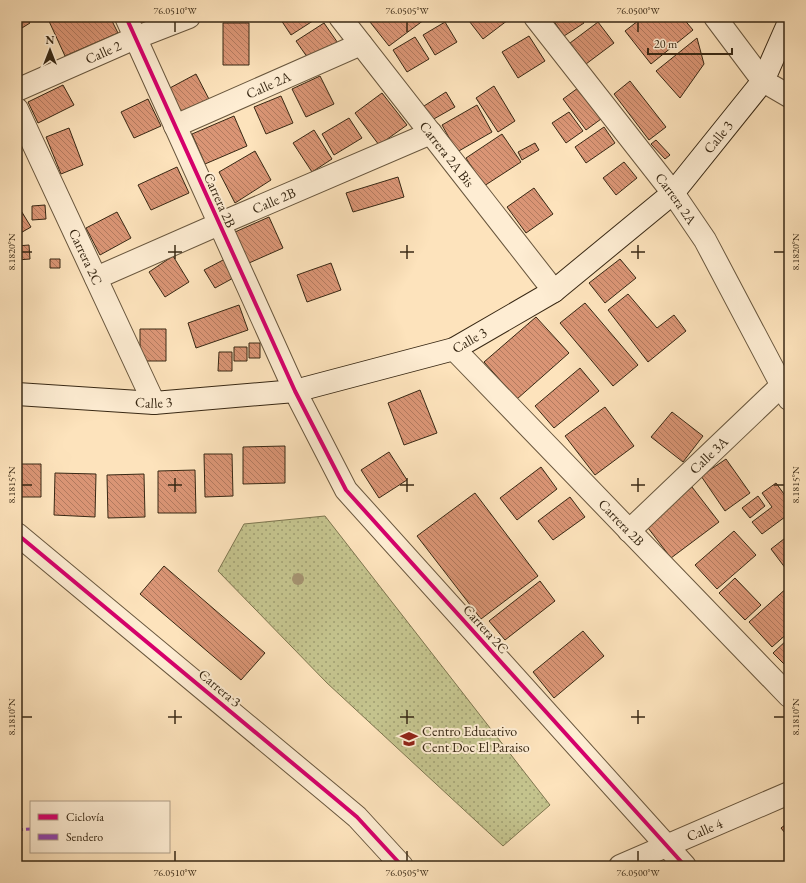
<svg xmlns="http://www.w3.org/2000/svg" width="806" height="883" font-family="'EB Garamond',serif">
<defs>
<pattern id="park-dots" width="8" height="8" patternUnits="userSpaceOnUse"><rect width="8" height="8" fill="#c4c38d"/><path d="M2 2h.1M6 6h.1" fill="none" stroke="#a09e72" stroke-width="1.8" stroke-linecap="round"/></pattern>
<pattern id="building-back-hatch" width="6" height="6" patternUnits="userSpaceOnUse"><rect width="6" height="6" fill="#da9575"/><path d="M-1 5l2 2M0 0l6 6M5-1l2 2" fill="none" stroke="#b27a5f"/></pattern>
</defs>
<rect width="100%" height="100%" fill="#fde3bc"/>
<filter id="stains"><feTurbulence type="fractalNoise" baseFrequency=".005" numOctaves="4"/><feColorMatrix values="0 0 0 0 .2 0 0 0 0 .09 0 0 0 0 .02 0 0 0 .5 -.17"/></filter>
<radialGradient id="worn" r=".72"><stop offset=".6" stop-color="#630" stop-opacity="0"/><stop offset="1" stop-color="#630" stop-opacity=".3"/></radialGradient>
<path fill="url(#park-dots)" stroke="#7e7650" d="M325 516 550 805 503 846 327 683 218 571 244 524Z"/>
<path fill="url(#building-back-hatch)" stroke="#382814" d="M17 17H26L30 23 17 31Z
M53 17H110L118 33 65 56 48 19Z
M279 17H319L291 35Z
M377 17H428L389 46 370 22Z
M466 17H512L483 39Z
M551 17H580L584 23 564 36Z
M643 17H682L693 30 651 64 625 31Z
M445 22 457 42 435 55 423 35Z
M598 22 614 43 586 64 570 43Z
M223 23H249V65H223Z
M324 23 340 46 312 64 296 41Z
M529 36 545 61 518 78 502 52Z
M415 37 429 59 407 72 393 50Z
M697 38 704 64 680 98 656 71Z
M196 74 212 105 183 120 168 89Z
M320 76 334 104 306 117 292 89Z
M630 81 666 127 649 140 614 94Z
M63 85 74 105 38 123 28 102Z
M494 86 515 121 498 132 476 98Z
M578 88 601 119 586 130 563 99Z
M446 92 455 107 432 120 424 106Z
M382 93 407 125 379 145 355 113Z
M281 96 293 123 266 134 254 107Z
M148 99 161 126 134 138 121 112Z
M477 105 492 132 457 152 442 125Z
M569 112 583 131 566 143 552 123Z
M234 116 247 146 205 164 192 134Z
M349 118 362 138 334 155 322 134Z
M604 127 615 143 586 163 575 147Z
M69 128 83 165 61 174 46 137Z
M314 130 332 159 312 172 293 143Z
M502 134 521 162 484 186 466 158Z
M656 140 670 155 665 159 651 144Z
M535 143 539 150 522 160 518 152Z
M255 151 271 180 235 203 219 172Z
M624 162 637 178 616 195 603 178Z
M177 167 189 193 151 210 138 185Z
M398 177 404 197 353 212 346 193Z
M534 188 553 214 526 233 507 207Z
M17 204 31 227 17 235Z
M45 205 46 219 32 220V206Z
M117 212 131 238 100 255 86 228Z
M269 217 283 248 249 263 235 232Z
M29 245 30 259 17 260V246Z
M173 256 189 282 165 297 149 272Z
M50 259H60V268H50Z
M225 259 237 276 215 288 204 270Z
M620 259 636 278 605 303 589 283Z
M331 263 341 290 307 302 297 275Z
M628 294 657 328 674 315 686 331 648 362 608 310Z
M585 303 638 365 613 386 560 323Z
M239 305 248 330 196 348 188 323Z
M536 317 569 353 517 399 484 362Z
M140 329H166V361H140Z
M249 343H260V358H249Z
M234 347H247V361H234Z
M219 352H232V371H218Z
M580 368 599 391 554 428 535 406Z
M420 390 437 433 404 445 388 403Z
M605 407 634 446 595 475 565 436Z
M672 412 703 436 683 462 651 437Z
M285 446V483L243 484V447Z
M389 452 407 480 379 498 361 470Z
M204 454H232L233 496 205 497Z
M726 459 750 493 725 511 701 476Z
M17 464H41V497H17Z
M541 467 557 489 517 520 500 498Z
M195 470 196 513H158V471Z
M55 473 96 474 95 517 54 515Z
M144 474 145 517 108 518 107 475Z
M776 483 789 501V514L762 534 752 522 772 507 762 493Z
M692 487 719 522 671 558 645 524Z
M475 493 538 576 481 619 417 536Z
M758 496 765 506 750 518 742 508Z
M570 497 585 517 553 540 538 521Z
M734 531 756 555 717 589 695 565Z
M789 535V573L771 549Z
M164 566 265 653 241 680 140 594Z
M735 578 761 605 745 620 719 593Z
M540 581 555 601 505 640 489 621Z
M789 586V632L772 647 749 622Z
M583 631 604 656 554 698 533 672Z
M789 638V669L773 653Z
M789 822V838L781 828Z"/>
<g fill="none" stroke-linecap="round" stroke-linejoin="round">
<g stroke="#69573e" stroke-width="24">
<g id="street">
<path d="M126 17 295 391 346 490 685 866"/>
<path id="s1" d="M340 17 554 291"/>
<path id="s2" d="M535 17 673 193 705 240 789 399"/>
<path d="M715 17 763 81 789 96"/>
<path id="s3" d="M17 90 135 38 189 17"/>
<path id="s4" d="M17 109 154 403"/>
<path id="s5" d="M175 126 361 44"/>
<path id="s6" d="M96 278 219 224 431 133"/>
<path id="s7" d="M454 349 789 696"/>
<path id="s8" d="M629 531 782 385 789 381"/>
<path d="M17 534 332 796 357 817 402 866"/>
<path id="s9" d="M620 866 789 793"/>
</g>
</g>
<g stroke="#382814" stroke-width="24">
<g id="secondary">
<path id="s10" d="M17 394 154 403 295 391 454 349 554 291 673 193 763 81 789 22"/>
</g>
</g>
<use href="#street" stroke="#feedd3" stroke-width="22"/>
<use href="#secondary" stroke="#feedd3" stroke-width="22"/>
<path stroke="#8e44ad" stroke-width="3" stroke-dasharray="6 3" stroke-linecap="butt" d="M17 830 31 829"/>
<g stroke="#feedd3" stroke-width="6">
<path id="cycleway" d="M126 17 295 391 346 490 685 866
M17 534 332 796 357 817 402 866"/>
</g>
<use href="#cycleway" stroke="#d6006c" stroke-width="4"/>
</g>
<circle fill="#a49270" cx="298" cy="579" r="6"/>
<path fill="none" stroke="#382814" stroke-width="1.5" d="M175 22V32M407 22V32M638 22V32M175 245V259M407 245V259M638 245V259M22 252H32M168 252H182M400 252H414M631 252H645M774 252H784M175 478V492M407 478V492M638 478V492M22 485H32M168 485H182M400 485H414M631 485H645M774 485H784M175 710V724M407 710V724M638 710V724M22 717H32M168 717H182M400 717H414M631 717H645M774 717H784M175 851V861M407 851V861M638 851V861"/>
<defs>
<g id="school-bare" transform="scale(1.38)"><path d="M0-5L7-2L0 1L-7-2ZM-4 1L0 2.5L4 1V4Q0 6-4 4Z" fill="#8f2418" stroke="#feedd3" stroke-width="2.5" paint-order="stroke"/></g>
</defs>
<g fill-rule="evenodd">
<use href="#school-bare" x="409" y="739"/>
</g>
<g text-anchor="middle" stroke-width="4" stroke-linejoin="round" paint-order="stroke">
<g font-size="14" fill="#382814" stroke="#feedd3">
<text dy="5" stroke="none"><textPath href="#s3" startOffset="94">Calle 2</textPath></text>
<text dy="5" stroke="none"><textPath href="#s5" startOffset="102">Calle 2A</textPath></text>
<text dy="5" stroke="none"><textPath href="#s10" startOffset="785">Calle 3</textPath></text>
<text dy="5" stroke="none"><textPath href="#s1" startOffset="174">Carrera 2A Bis</textPath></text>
<text dy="5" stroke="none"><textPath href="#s2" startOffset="230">Carrera 2A</textPath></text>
<text transform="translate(220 200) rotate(66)" y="5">Carrera 2B</text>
<text dy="5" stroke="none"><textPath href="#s6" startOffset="194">Calle 2B</textPath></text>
<text dy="5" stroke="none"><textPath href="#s4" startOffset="163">Carrera 2C</textPath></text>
<text dy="5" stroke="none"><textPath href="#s10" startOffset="461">Calle 3</textPath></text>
<text dy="5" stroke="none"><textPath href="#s10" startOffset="137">Calle 3</textPath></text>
<text dy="5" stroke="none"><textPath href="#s8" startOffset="110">Calle 3A</textPath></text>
<text dy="5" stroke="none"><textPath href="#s7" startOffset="241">Carrera 2B</textPath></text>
<text transform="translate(486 629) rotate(48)" y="5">Carrera 2C</text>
<text transform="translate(220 688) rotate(40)" y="5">Carrera 3</text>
<text dy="5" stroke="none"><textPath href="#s9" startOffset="92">Calle 4</textPath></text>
</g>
<g font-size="14" fill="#382814" stroke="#feedd3" text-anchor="start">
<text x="422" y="736">Centro Educativo<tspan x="422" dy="16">Cent Doc El Paraiso</tspan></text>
</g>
</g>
<rect width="806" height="883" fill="none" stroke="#fde3bc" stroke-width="44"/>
<rect x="30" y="801" width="140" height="52" fill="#feedd3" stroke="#af9e87"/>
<rect x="38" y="814" width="20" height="6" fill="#d6006c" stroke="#af9e87"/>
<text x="66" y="821" font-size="12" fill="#382814">Ciclovía</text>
<rect x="38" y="834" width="20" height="6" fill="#8e44ad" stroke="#af9e87"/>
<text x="66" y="841" font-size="12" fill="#382814">Sendero</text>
<g transform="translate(50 50)" stroke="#feedd3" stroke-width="3" paint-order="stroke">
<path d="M0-3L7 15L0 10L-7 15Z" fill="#382814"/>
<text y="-6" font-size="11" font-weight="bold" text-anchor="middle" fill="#382814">N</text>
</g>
<path d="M648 48v6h84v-6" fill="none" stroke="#382814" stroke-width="2"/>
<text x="654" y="48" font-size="12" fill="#382814" stroke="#feedd3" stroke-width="3" paint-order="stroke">20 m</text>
<rect x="22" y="22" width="762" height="839" fill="none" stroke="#382814" stroke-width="1.5"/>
<g font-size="10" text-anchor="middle" fill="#382814">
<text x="175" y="14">76.0510°W</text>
<text x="407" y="14">76.0505°W</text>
<text x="638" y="14">76.0500°W</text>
<text transform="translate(11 252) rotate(-90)" y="4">8.1820°N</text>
<text transform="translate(795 252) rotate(-90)" y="4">8.1820°N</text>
<text transform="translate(11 485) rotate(-90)" y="4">8.1815°N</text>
<text transform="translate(795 485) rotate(-90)" y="4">8.1815°N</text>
<text transform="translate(11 717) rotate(-90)" y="4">8.1810°N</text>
<text transform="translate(795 717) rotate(-90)" y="4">8.1810°N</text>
<text x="175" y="876">76.0510°W</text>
<text x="407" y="876">76.0505°W</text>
<text x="638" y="876">76.0500°W</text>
</g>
<rect width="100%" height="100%" filter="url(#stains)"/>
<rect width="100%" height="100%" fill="url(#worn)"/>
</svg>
